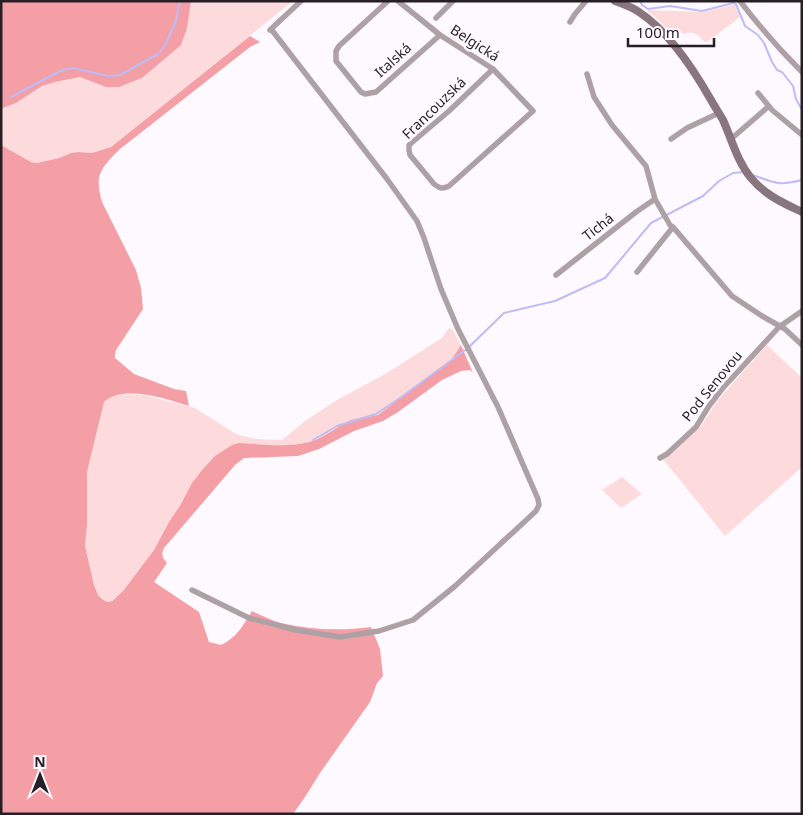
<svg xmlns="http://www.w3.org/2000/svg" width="803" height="815" font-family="'Noto Sans',sans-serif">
<rect width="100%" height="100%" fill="#fef9fe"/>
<path fill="#fddadc" d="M191 1H293L111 147 92 153 79 152 71 153 59 158 37 163 31 162 1 145V112L3 108 16 103 42 86 55 82 80 77 106 87H119L142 78 189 11Z
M732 5H735L740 17 707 42H704C699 34 693 31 683 34L680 31 677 32V34L673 35 654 16 648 12V10L703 12Z
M449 328 453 330 461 345 452 359 378 415C369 417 360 417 351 420 337 426 325 438 309 442 287 448 261 444 239 443L181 504 169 522 154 550 123 591 111 601 107 602 102 599 98 595 94 585 85 546 87 525V472L104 402 108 398 114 396 126 394 144 395 195 408 236 434 255 439 282 440 305 421 337 400 385 374 442 338Z
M767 345 802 378V467L725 536 663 459 701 426 718 400Z
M622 477 642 494 621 508 602 490Z"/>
<path fill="#f49ea5" d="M1 1H191L187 28 181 45 142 78 119 87H106L80 77 55 82 42 86 16 103 3 108 1 111Z
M250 36 260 42 250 47 120 149C112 157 101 167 99 178 98 186 100 195 102 202L136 270 141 288 143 309 116 350 115 355V358L134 374 174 389 186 391 189 406C167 399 123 384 104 402L87 472V525L85 546 94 585 98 595 102 599 107 602 112 601 123 591 154 550 169 522 181 504 192 483 203 469 215 456 232 445 239 443C261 444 287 448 309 442 325 438 337 426 351 420 360 417 369 417 378 415L452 359 461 345 473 373 470 370 461 371 442 380 398 412 383 421 354 431 319 449 298 456 244 458 235 465 164 548C161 554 162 558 167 563L154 582 199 612 209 642 221 645C237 637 242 627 252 611 261 615 271 620 281 623 311 630 341 631 371 627L380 649 383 676 377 683 370 702 320 773 305 797 293 814H1V145L31 162 37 163 59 158 71 153 79 152 92 153 111 147Z"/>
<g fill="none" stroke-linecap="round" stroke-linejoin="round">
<path stroke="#bdbcf7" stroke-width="2" d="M640 1 642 5 648 9 670 6 702 11 733 3 736 4 745 26 758 35 764 43 772 62 777 70 782 72 793 86 796 99 802 110
M11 97 60 71 73 68 108 76 120 75 158 54 166 44 176 20 180 1
M753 175C774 183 779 186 802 180
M313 440 337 426 376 414 400 398 468 348 504 313 555 301 605 278 651 223 703 196 719 181 733 173 744 172"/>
<path stroke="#aea1a6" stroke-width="5.5" d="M388 1 339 46 336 51V61L361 92 365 94 376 92 440 35
M398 1 440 35 493 69 533 111 449 186C443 189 440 189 434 184L410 155 409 150V145L449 111 493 69
M740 1C759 26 780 50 802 72
M436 18 453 1
M570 22 575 14 586 1
M270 30 301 1
M587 74 594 97 612 125 646 166 655 199 670 225 673 227 732 296 762 316 785 329 802 345
M758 93 772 110 802 135
M671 139 687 128 719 113
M731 139 769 106
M637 272 673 227
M556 275 636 212 655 199
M660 458 667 454 696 427 709 406 722 389 779 327 802 311
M192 590 249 618 296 630 340 637 379 631 413 620 454 587 536 511 539 505 538 499 498 407 458 329 441 289 424 238 417 221 387 179 271 29"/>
<path stroke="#89757d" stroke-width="8" d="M615 1C623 4 632 7 639 12 668 31 694 70 711 100 715 107 719 113 723 120 732 140 737 161 751 178 765 195 783 203 802 212"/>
</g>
<g text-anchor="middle" stroke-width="5" stroke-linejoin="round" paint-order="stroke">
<g font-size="14" fill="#271e26" stroke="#fef9fe">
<text transform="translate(475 43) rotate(33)" y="5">Belgická</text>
<text transform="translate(393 60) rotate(-42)" y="5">Italská</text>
<text transform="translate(434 108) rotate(-44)" y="5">Francouzská</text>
<text transform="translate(598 227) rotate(-38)" y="5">Tichá</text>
<text transform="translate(712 386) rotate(-51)" y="5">Pod Senovou</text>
</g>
</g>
<rect width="803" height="815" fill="none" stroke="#271e26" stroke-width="5"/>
<g transform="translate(40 775)" stroke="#fef9fe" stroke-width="4" paint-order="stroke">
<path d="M0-4L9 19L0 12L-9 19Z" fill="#271e26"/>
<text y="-8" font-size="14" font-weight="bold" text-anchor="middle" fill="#271e26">N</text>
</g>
<path d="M628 38v8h86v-8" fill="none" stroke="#271e26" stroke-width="2.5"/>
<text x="636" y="38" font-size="15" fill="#271e26" stroke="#fef9fe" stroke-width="4" paint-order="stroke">100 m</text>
</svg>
